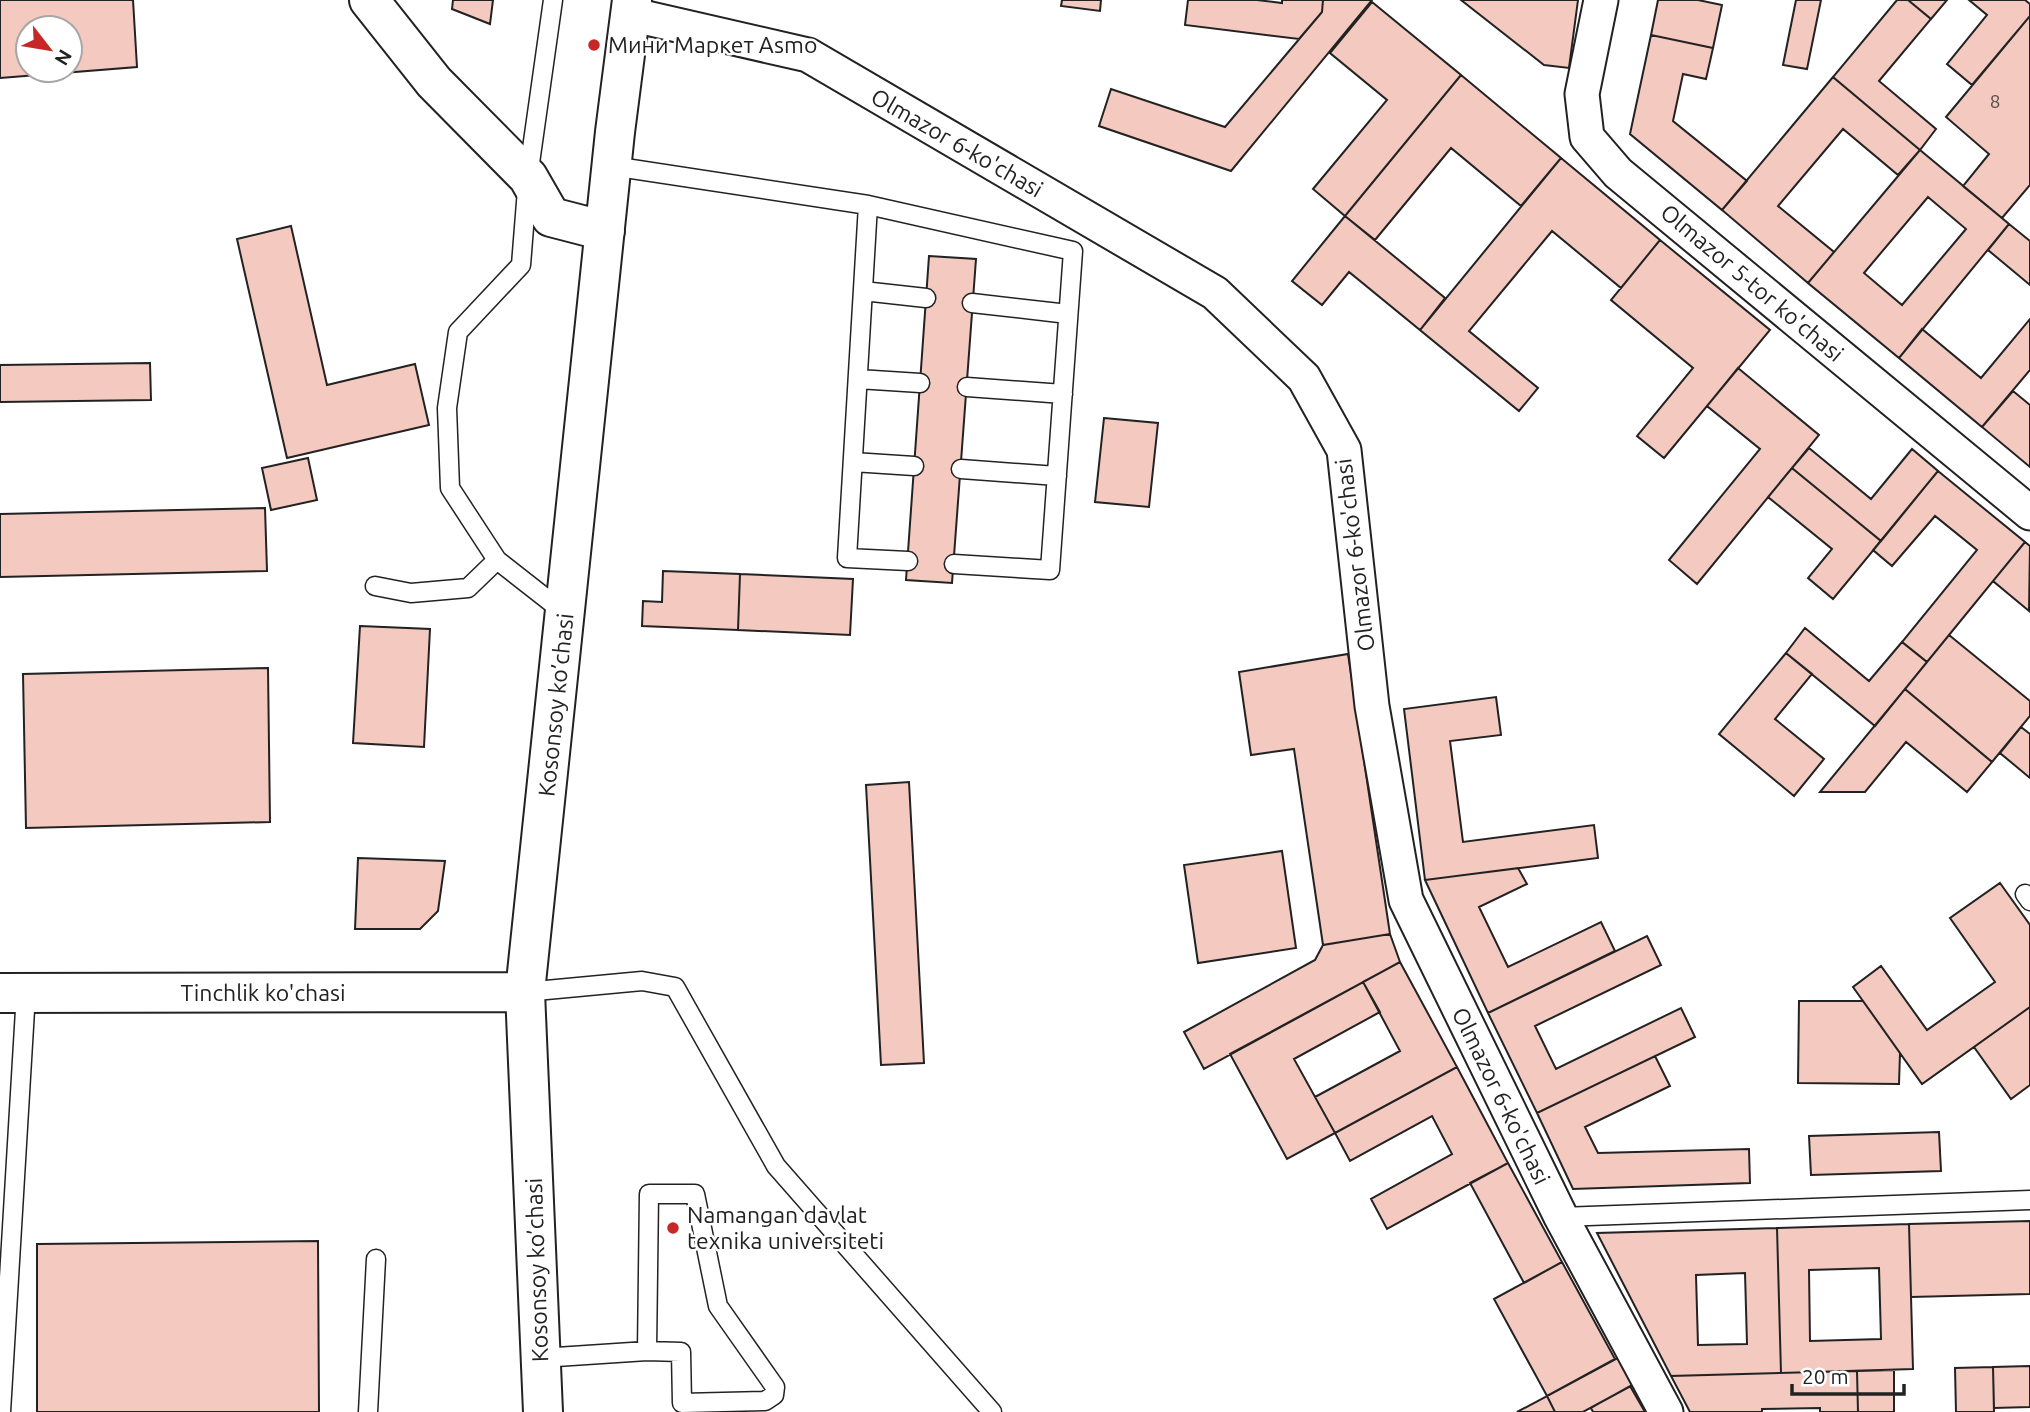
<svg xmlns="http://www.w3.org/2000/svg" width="2030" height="1412" font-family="Ubuntu,sans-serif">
<rect width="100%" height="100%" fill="#fff"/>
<path fill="#f3c9c0" stroke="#222" stroke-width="2" fill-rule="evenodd" d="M0 0H133L137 67 0 78ZM28 28H70V70H28Z
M453 0H493L490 24 452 9Z
M1062 0H1101L1100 11 1061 6Z
M1188 0H1257L1282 3V0H1323L1322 12 1299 39 1185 25Z
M1323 0H1372L1231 171 1099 126 1111 89 1225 127 1322 12Z
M1461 0H1578L1569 68 1544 65Z
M1658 0H1698L1722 5 1713 48 1651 35Z
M1796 0H1821L1807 69 1783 65Z
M1897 0H1908L1931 19 1879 81 1936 129 1920 150 1833 77Z
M1908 0H1947L1931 19Z
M1969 0H2025L2030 4V16L1972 85 1947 64 1987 15Z
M1372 2 1461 75 1345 216 1313 189 1387 100 1330 53Z
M2030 16V185L2002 218 1963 186 1989 154 1946 117Z
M1651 35 1713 48 1706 79 1683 74 1673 121 1747 181 1722 210 1630 134Z
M1461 75 1561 158 1521 206 1451 148 1375 240 1345 216Z
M1833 77 1920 150 1898 175 1843 129 1778 206 1834 252 1808 283 1722 210Z
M1920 150 2009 224 1899 358 1808 283ZM1928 197 1966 229 1902 305 1864 273Z
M1561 158 1660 240 1621 288 1552 231 1469 331 1538 388 1519 411 1420 330Z
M1345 216 1445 298 1420 330 1349 272 1322 305 1292 281Z
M2009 224 2030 241V285L1988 250Z
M291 226 327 385 415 364 429 425 287 458 237 239Z
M1660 240 1770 330 1664 458 1637 436 1693 368 1611 300Z
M929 256 976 259 952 583 906 580Z
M2030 319V370L1982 427 1899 358 1922 329 1981 378Z
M150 363 151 400 0 402V365Z
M1738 368 1819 435 1697 584 1669 560 1760 449 1707 406Z
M2013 391 2030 405V467L1982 427Z
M1104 418 1158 423 1149 507 1095 502Z
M1809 448 1871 499 1912 449 1938 471 1881 541 1792 468Z
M308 458 317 500 271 510 262 468Z
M1792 468 1881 541 1833 599 1808 578 1832 549 1768 497Z
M1938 471 2025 542 1927 662 1902 642 1977 550 1935 516 1892 566 1873 550Z
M265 508 267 571 0 577V514Z
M2025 542 2030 546 2029 611 1993 581Z
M663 571 740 574 738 630 642 626 643 601 662 602Z
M740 574 853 579 850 635 738 630Z
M360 626 430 629 424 747 353 743Z
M1805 628 1869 681 1902 642 1927 662 1875 726 1786 653Z
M1949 635 2030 701V716L1992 762 1905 689Z
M1786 653 1812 674 1775 719 1824 759 1794 796 1719 734Z
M1348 654 1390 934 1323 945 1294 749 1251 755 1239 672Z
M268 668 270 822 26 828 23 674Z
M1905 689 1992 762 1967 792 1906 742 1865 792H1820Z
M1496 697 1501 735 1450 741 1463 842 1594 825 1598 858 1425 880 1404 709Z
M2021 727 2030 734V778L2000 753Z
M909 782 924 1063 881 1065 866 785Z
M1282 851 1296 948 1198 963 1184 865Z
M358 858 445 861 438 911 420 929H355Z
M1518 868 1527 884 1479 907 1508 967 1601 922 1615 951 1488 1013 1425 880Z
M2000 883 2030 925V1007L1922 1084 1853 987 1881 966 1927 1030 1995 982 1950 918Z
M1390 934 1400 962 1204 1069 1184 1032 1315 960 1323 945Z
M1647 936 1661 965 1535 1026 1556 1069 1681 1008 1695 1037 1537 1113 1488 1013Z
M1400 962 1457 1067 1335 1133 1315 1097 1400 1051 1363 982Z
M1363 982 1380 1012 1294 1059 1335 1133 1287 1159 1230 1054Z
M1799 1001H1863L1900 1053 1899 1084 1798 1083Z
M2030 1007V1085L2011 1099 1974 1047Z
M1655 1056 1670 1086 1585 1127 1598 1153 1749 1149 1750 1183 1573 1189 1537 1113Z
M1457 1067 1508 1163 1387 1229 1371 1199 1452 1154 1432 1116 1350 1161 1335 1133Z
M1939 1132 1941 1171 1811 1175 1809 1136Z
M1508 1163 1562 1262 1524 1283 1470 1183Z
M2030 1221V1294L1911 1297 1909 1224Z
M1909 1224 1913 1369 1781 1373 1777 1228ZM1879 1268 1881 1339 1810 1341 1809 1270Z
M1777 1228 1781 1373 1671 1376 1597 1233ZM1745 1273 1747 1344 1698 1345 1696 1275Z
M318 1241 319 1412H37V1244Z
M1562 1262 1615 1359 1547 1396 1494 1299Z
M1625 1354 1640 1381 1583 1412H1555L1547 1396Z
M2030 1366V1407L1994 1408 1993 1367Z
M1993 1367 1994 1412H1956L1955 1368Z
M1894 1370V1412H1858L1857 1371Z
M1857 1371 1858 1412H1820V1408L1762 1409V1412H1690L1671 1376Z
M1630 1386 1645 1412H1593L1591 1408Z
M1547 1396 1555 1412H1517Z"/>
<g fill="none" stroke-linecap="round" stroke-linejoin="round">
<g stroke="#222" stroke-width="21">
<path id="lane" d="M553 0 528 177 521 265 458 332 447 408 450 488 497 560 566 614
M612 166 868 205 847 558 908 561
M868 205 1073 251 1050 570 954 564
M863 291 926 298
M972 303 1068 314
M858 379 920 383
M967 387 1063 394
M853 462 914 466
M961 469 1057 476
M375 586 411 593 468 588 497 560
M2025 894 2030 901
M525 992 642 981 675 987 776 1166 992 1412
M1561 1217 2030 1200
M541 1358 647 1351 649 1194H695L718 1306 775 1387 774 1395 765 1401 682 1403 681 1352 647 1351
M1 1412 26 993
M368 1412 376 1259"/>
</g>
<g stroke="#222" stroke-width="37">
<path id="street" d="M1601 0 1582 94 1587 137 1618 173 2030 513
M629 14 808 55 1215 293 1304 378 1344 450 1372 706 1406 900 1561 1217 1666 1412"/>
</g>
<g stroke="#222" stroke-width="42">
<path id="secondary" d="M369 0 434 82 528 177 551 217 605 231
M0 993 525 992
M543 1412 525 992 615 132 632 0"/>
</g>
<use href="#lane" stroke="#fff" stroke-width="18"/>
<use href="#street" stroke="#fff" stroke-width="33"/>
<use href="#secondary" stroke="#fff" stroke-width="38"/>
</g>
<g fill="#c62828" stroke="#fff" stroke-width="2.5">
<circle cx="594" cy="45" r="7"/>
<circle cx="673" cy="1228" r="7"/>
</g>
<g text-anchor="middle" stroke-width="5" stroke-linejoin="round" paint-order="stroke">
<g font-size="19" fill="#564c4a">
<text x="1995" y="108">8</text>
</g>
<g font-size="23" fill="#222" stroke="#fff" text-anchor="start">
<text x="608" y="53">Мини Маркет Asmo</text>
<text x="687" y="1223">Namangan davlat<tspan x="687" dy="26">texnika universiteti</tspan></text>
</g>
<g font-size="23" fill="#222" stroke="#fff">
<text transform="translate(957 143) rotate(30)" y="8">Olmazor 6-ko'chasi</text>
<text transform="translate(1752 283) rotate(40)" y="8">Olmazor 5-tor ko'chasi</text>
<text transform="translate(1355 555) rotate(-97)" y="8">Olmazor 6-ko'chasi</text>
<text transform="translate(556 705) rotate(-84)" y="8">Kosonsoy ko’chasi</text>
<text x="263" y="1001">Tinchlik ko'chasi</text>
<text transform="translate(1501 1096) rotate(64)" y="8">Olmazor 6-ko'chasi</text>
<text transform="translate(537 1270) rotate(-92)" y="8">Kosonsoy ko’chasi</text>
</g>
</g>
<g transform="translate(49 49) rotate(121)"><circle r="33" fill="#ffffff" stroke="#a7a7a7" stroke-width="2"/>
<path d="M0-5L12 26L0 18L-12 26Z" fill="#c62828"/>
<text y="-10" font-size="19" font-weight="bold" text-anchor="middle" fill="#222222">N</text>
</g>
<path d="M1792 1384v10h112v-10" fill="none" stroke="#222222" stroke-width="3.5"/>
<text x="1802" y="1384" font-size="21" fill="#222222" stroke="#ffffff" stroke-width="5" paint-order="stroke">20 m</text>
</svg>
